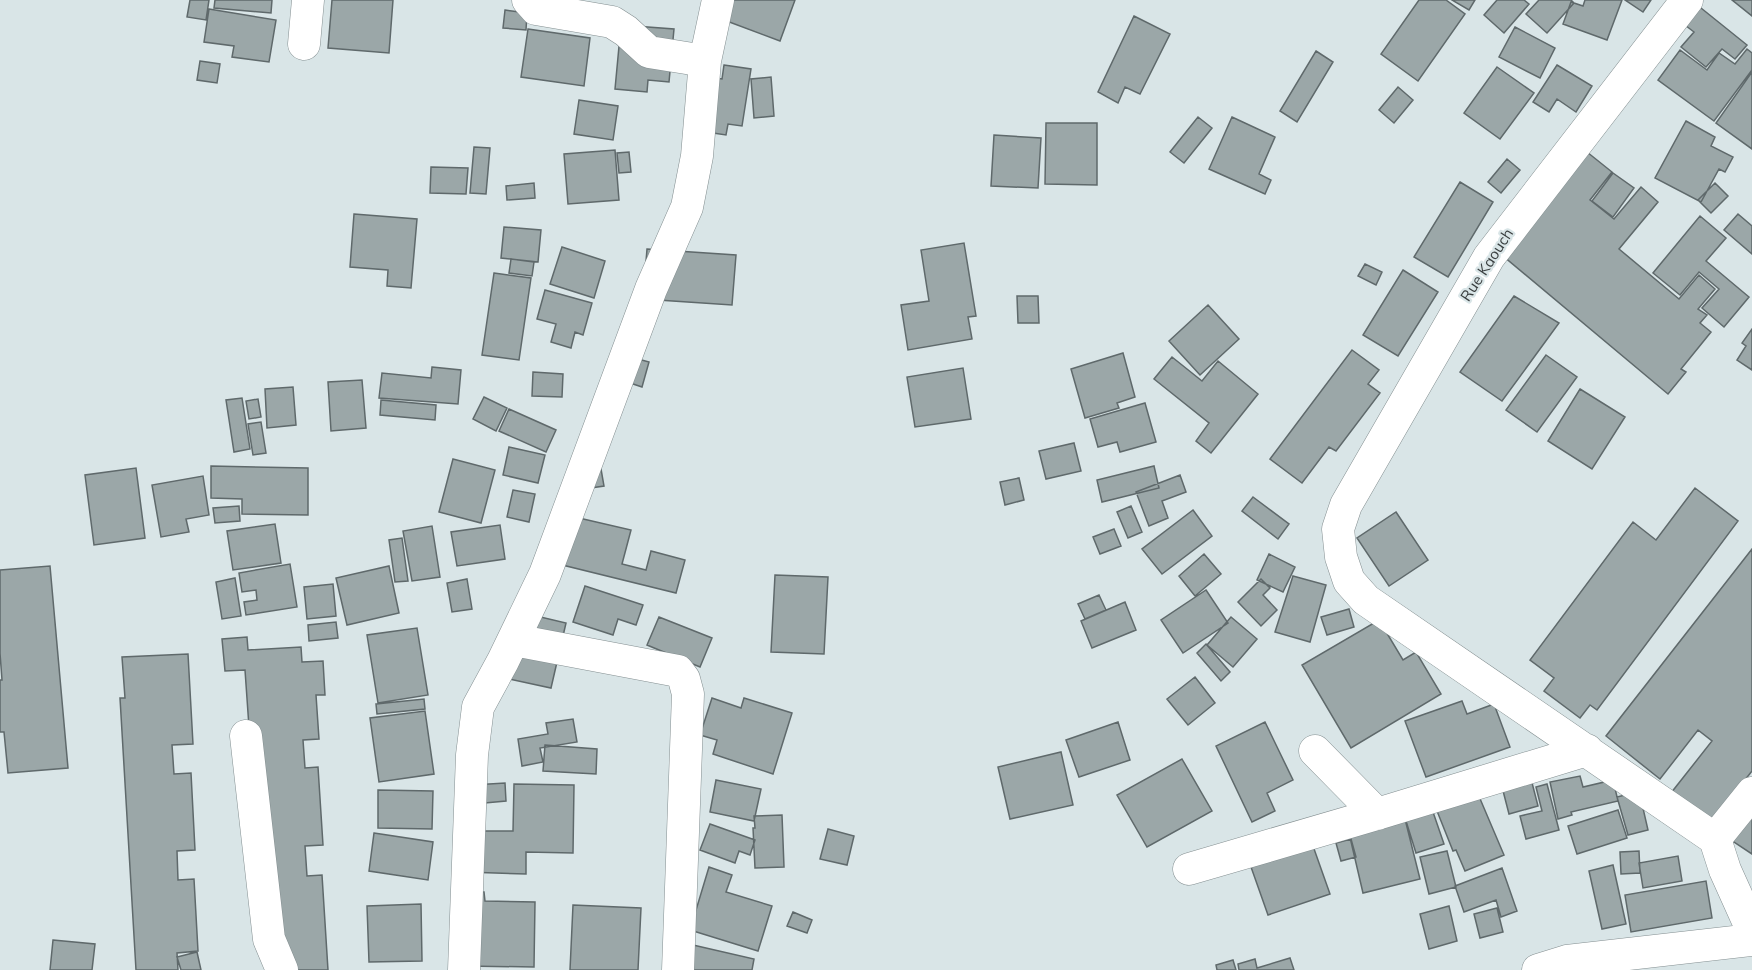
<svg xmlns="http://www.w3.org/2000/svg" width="1752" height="970" font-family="Mulish,sans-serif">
<rect width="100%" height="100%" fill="#d9e5e7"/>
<path fill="#9ba7a8" stroke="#5f696b" stroke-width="1.5" d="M190 0H209L206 20 187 17Z
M215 0H272L271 13 214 8Z
M332 0H393L389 53 328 48Z
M731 0H795L780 41 724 20Z
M1419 0H1446L1465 14 1418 81 1381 54Z
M1452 0H1475L1469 10Z
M1497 0H1524L1529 4 1504 33 1484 15Z
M1539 0H1571L1574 3 1547 33 1526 14Z
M1585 0H1622L1607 40 1563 24 1571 2 1583 6Z
M1625 0H1651L1643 12Z
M1732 0H1752V16Z
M1696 4 1747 45 1735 59 1722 49 1706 67 1681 47 1694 32 1681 22Z
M209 9 276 20 269 62 232 57 234 46 204 42Z
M505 10 527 13 526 30 503 28Z
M1134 16 1170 34 1140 94 1125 87 1118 103 1098 92Z
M621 25 674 29 669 82 648 80 647 92 615 89Z
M1515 27 1555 48 1540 78 1499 57Z
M528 29 590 38 584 86 521 77Z
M1747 49 1752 53V70L1714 121 1658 80 1680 50 1707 70 1719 53 1735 64Z
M1316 51 1333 62 1297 122 1280 111Z
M200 61 220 64 217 83 197 80Z
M724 65 751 69 742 126 728 124 726 135 700 131 708 77 722 79Z
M1557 65 1592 86 1576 112 1557 99 1549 112 1533 102Z
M1497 67 1534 93 1500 139 1464 113Z
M1752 72V149L1716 123Z
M771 77 774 116 754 118 751 79Z
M1398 87 1413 100 1394 123 1379 110Z
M579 100 618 106 613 140 574 134Z
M1198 117 1212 128 1184 163 1170 152Z
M1232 117 1275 137 1259 174 1271 180 1265 194 1209 169Z
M1686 121 1715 137 1711 146 1733 157 1725 172 1719 169 1701 202 1655 178Z
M1046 123H1097V185L1045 184Z
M994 135 1041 138 1038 188 991 186Z
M474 147 490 148 486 194 470 193Z
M1582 148 1612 172 1590 200 1614 219 1641 187 1658 202 1619 249 1679 299 1699 275 1715 289 1698 309 1707 315 1700 323 1711 332 1681 369 1686 372 1668 394 1497 251Z
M615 150 619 200 568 204 564 154Z
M629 152 631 172 619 173 617 153Z
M1507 159 1520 170 1501 193 1488 182Z
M431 167 468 168 466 194 430 193Z
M1613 173 1634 188 1613 217 1592 201Z
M1460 182 1493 202 1448 277 1414 257Z
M534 183 535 198 507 200 506 186Z
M1715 183 1728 196 1711 213 1698 200Z
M354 214 417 219 411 288 387 286 388 270 350 267Z
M1738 214 1752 226V254L1724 230Z
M1700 216 1726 238 1706 261 1749 297 1724 327 1702 308 1719 289 1699 272 1680 295 1653 273Z
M504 227 541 230 538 262 501 258Z
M964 243 976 316 968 317 972 339 908 350 901 305 929 301 921 250Z
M562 247 605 261 594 298 550 284Z
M647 249 736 255 732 305 643 299Z
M511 259 534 262 532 276 509 273Z
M1365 264 1382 272 1376 285 1358 276Z
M1403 270 1438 292 1398 356 1363 335Z
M494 273 531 278 519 360 482 355Z
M545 290 592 303 583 335 575 332 571 348 551 342 556 324 537 319Z
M1017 296H1038L1039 323H1018Z
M1514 296 1559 323 1502 401 1460 372Z
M1208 305 1239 339 1200 375 1169 341Z
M1752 329V370L1737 360 1746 346 1742 343Z
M1352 350 1379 370 1368 384 1380 393 1336 451 1329 447 1302 483 1270 459Z
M1123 353 1135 397 1117 403 1119 408 1085 418 1071 369Z
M1546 355 1577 377 1537 432 1506 410Z
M631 357 649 362 642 387 624 381Z
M1172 357 1202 381 1218 361 1258 394 1211 453 1196 441 1209 423 1154 379Z
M432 367 461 370 458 404 379 398 382 373 431 378Z
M963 368 971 419 915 427 907 377Z
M533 372 563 374 562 397 532 396Z
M362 380 366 428 331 431 328 382Z
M293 387 296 425 267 428 265 389Z
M1580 389 1625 417 1592 469 1548 441Z
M484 397 507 408 496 431 473 419Z
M242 398 250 449 234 452 226 400Z
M258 399 261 417 249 419 246 401Z
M381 400 436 405 435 420 380 415Z
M1145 403 1156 442 1120 452 1117 442 1098 447 1090 419Z
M509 409 556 430 546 452 499 431Z
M261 422 266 453 253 455 248 424Z
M1074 443 1081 471 1046 479 1039 451Z
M509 447 545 455 538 483 503 475Z
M453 459 495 470 481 523 439 512Z
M211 466 308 468V515L242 514V499L211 498Z
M1154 466 1159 488 1102 502 1097 480Z
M136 468 145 538 94 545 85 475Z
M601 469 604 486 584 489 582 471Z
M1180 475 1186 492 1162 501 1168 518 1149 526 1136 492Z
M203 476 209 515 186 519 189 532 161 537 152 485Z
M1019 478 1024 500 1005 505 1000 482Z
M1695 488 1738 521 1597 710 1590 705 1580 718 1544 691 1554 678 1530 660 1633 522 1656 540Z
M513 490 535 494 529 522 507 517Z
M1253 497 1289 524 1278 539 1242 511Z
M239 506 240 521 215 523 213 508Z
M1131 506 1142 532 1128 538 1117 512Z
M1193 510 1212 536 1162 574 1142 549Z
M1396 512 1428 560 1389 586 1357 538Z
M579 518 631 530 622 564 646 570 651 551 685 560 676 593 542 560Z
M275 524 281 563 233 570 227 531Z
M500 525 505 559 457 566 451 532Z
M432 526 440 577 412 581 403 531Z
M1114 529 1121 546 1100 554 1093 537Z
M402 538 408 581 395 582 389 540Z
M1752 549V771L1710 824 1671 793 1712 741 1698 730 1660 779 1606 736Z
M1204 554 1221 574 1195 596 1179 576Z
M1269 554 1295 567 1283 592 1257 580Z
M290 564 297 607 246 615 244 602 257 600 256 590 242 592 239 573Z
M50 566 68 768 8 773 4 732H0V680H2L0 653V570Z
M389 566 399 613 347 625 336 578Z
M775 575 828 577 824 654 771 652Z
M1293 576 1326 585 1310 642 1275 632Z
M235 578 241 616 222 619 216 582Z
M467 579 472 609 452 612 447 583Z
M1261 579 1270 588 1263 595 1277 610 1261 626 1238 602Z
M333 584 336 616 307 619 304 587Z
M585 586 643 605 636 625 618 619 613 635 573 622Z
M1206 590 1228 623 1183 653 1161 620Z
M1099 595 1106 610 1085 619 1078 604Z
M1125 602 1136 630 1092 648 1081 621Z
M1349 609 1354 627 1327 635 1321 617Z
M511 610 566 623 551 688 495 676Z
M659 617 712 638 700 667 647 645Z
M1231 617 1257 639 1233 667 1207 645Z
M1379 620 1403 660 1416 652 1441 694 1351 748 1302 665Z
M336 622 338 638 309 641 308 625Z
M417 628 428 695 378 703 367 635Z
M247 637 248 650 301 647 302 662 323 661 325 695H316L319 739 303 740 305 768 318 767 323 845 305 846 307 876 322 875 328 970H266L245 670 225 671 222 639Z
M1206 644 1230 672 1221 681 1197 653Z
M188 654 193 744 172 745 174 774 191 773 195 850 177 851 178 880 194 879 198 951 177 953 178 970H136L120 698H125L122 657Z
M1195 677 1215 703 1188 725 1167 699Z
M712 698 741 708 744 698 792 713 773 774 713 754 717 740 700 735Z
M424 699 425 709 377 714 376 704Z
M1462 701 1467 714 1494 704 1510 747 1426 777 1405 721Z
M425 711 434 774 379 782 370 718Z
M573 719 577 742 540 748 543 762 522 766 518 739 548 734 546 723Z
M1118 722 1130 760 1079 777 1066 740Z
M1265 722 1293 780 1267 793 1275 811 1252 822 1216 746Z
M545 745 597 749 596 774 543 771Z
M1061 752 1073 805 1010 819 998 767Z
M1182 759 1212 811 1147 847 1117 795Z
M1530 775 1538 806 1509 814 1501 783Z
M1580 776 1583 787 1613 780 1618 801 1571 812 1572 815 1558 819 1550 782Z
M716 780 761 789 754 821 710 812Z
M505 783 506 801 474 804 473 785Z
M514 784 574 785 573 853 526 852V874L466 872V831H513Z
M1547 784 1559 830 1526 839 1520 816 1542 811 1536 787Z
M378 790 433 791 432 829 378 828Z
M1641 791 1642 804 1648 830 1628 835 1617 797Z
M1478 794 1504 855 1465 871 1456 850 1453 851 1437 811Z
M1752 807V854L1731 840Z
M1618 810 1627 838 1577 854 1568 826Z
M1433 812 1444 844 1416 853 1406 821Z
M782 815 784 867 755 868 753 828H755L754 816Z
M1405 819 1420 879 1363 893 1349 833Z
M710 824 755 840 750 855 739 851 735 863 700 850Z
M828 829 854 836 847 865 820 859Z
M374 833 433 842 428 880 369 871Z
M1351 839 1356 857 1341 861 1336 843Z
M1313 846 1330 894 1268 915 1251 867Z
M1447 851 1456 887 1429 894 1420 857Z
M1639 851 1640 873 1621 874 1620 852Z
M1678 856 1682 881 1643 888 1639 863Z
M1613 865 1626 924 1602 929 1589 871Z
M709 867 732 875 726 892 772 906 758 951 690 930Z
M1502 868 1517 911 1501 917 1496 900 1464 912 1455 886Z
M1706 881 1712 918 1631 932 1625 895Z
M467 892H484L485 901 535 902 534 967 466 966Z
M421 904 422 961 369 962 367 906Z
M573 905 641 908 638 970H570Z
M1449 906 1457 941 1429 949 1420 914Z
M1497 908 1503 932 1480 938 1474 914Z
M793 912 812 920 807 933 787 926Z
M53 940 95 944 92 970H50Z
M693 945 754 959 752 970H688Z
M197 952 201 970H181L177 957Z
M1290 958 1294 970H1239L1238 964 1255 959 1257 968Z
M1233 960 1236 970H1217L1216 965Z"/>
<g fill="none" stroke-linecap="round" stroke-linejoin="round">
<g stroke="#848f91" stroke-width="33">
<path id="street" d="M528 0 536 9 612 22 626 31 649 52 705 61
M1687 0 1489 257 1346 505 1338 529 1341 557 1349 581 1366 600 1715 839 1725 870 1752 930
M304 44 308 0
M514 640 678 671 684 679 688 694 678 970
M246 736 269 939 282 970
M1315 751 1377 814
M1715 839 1752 793
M1189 869 1377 814 1587 750
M464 970 472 755 478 707 503 661 545 574 651 289 687 207 697 156 705 61 718 0
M1538 970 1567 961 1752 940"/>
</g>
<use href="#street" stroke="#fff" stroke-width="32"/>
</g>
<g text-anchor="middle" stroke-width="4.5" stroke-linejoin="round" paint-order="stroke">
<g font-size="15" fill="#393e3f" stroke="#d9e5e7">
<text transform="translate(1487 265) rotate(-57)" y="5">Rue Kaouch</text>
</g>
</g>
</svg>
